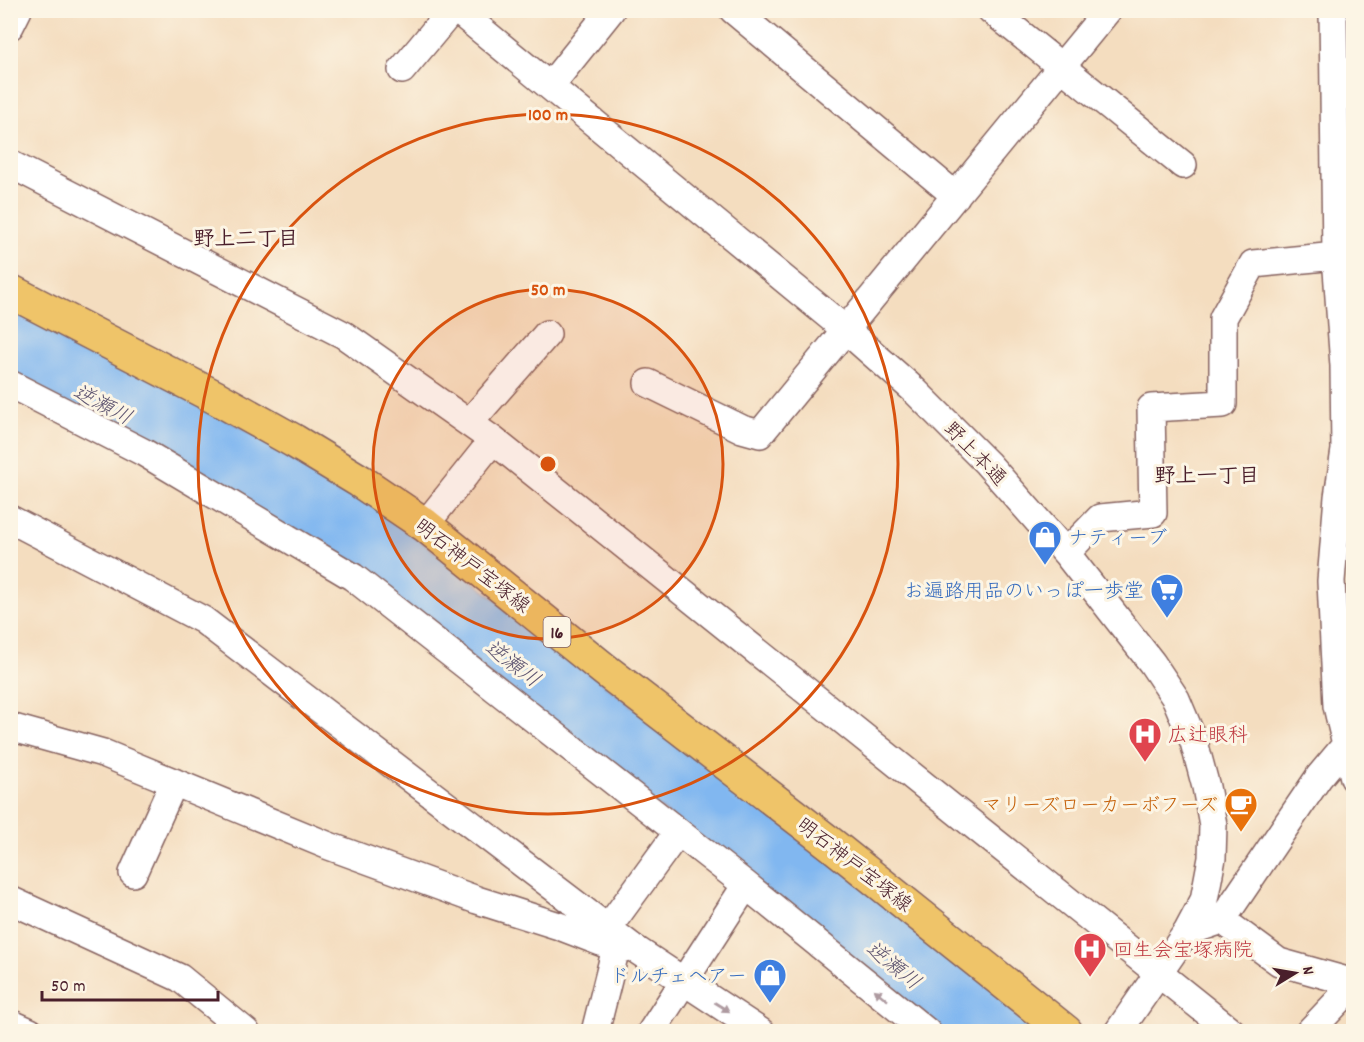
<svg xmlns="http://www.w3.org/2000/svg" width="1364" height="1042" font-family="Dekko,'Klee One',sans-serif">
<rect width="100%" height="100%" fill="#fcf5e5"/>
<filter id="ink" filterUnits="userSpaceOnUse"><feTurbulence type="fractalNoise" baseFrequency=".0167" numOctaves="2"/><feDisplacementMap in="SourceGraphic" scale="12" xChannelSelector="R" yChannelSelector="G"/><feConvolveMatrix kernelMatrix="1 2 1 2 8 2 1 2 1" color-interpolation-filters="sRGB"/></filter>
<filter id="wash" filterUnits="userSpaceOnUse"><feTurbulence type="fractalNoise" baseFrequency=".008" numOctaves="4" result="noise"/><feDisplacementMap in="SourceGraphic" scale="24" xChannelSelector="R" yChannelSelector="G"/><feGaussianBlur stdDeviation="1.35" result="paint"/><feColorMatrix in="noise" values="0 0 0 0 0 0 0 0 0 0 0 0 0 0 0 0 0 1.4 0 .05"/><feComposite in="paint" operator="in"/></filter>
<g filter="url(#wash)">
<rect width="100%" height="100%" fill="#f4ddbf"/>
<path fill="#81b7f0" stroke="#666b8e" stroke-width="1.5" d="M10 302 325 472 420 540 1049 1031H944L394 600 11 375Z"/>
</g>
<g filter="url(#ink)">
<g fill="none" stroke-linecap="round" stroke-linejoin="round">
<g stroke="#86625f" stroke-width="30">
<path id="minor" d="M457 10 846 330 914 390 987 463 1066 553 1152 663 1176 699 1194 742 1206 787 1213 825 1212 858 1204 900 1187 932 1118 1032
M733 10 956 196
M991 10 1183 165
M1333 10 1336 256 1344 366 1345 450 1338 497 1331 581 1337 706 1354 778
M10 26 18 10
M402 70 452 10
M550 86 611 10
M10 164 344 335 493 440 1232 1032
M648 383 742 429 760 434 1108 10
M10 384 143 452 353 577 746 885 927 1032
M469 423 547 334
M10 519 203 620 632 947 761 1032
M425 525 493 440
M1066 553 1100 518 1153 513 1151 408 1223 404V318L1253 264 1336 256
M10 727 103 753 329 846 477 900 559 926 616 948H624
M133 873 174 782
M10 900 180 978 246 1032
M1222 920 1279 962 1354 983
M608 928 678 832
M1187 932 1222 920 1319 777 1345 746 1354 738
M10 1023 30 1032
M595 1032 616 948
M651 1032 746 885
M1309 1032 1345 994 1354 989"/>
</g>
<g stroke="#86625f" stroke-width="36">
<path id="major" d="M10 291 215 397 294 441 360 481 425 525 605 670 831 844 1066 1032"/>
</g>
<use href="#minor" stroke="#fff" stroke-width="27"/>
<use href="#major" stroke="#efc469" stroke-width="33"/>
<path stroke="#4a1f2b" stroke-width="4.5" d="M1346 1032 1354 1023"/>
</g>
<defs><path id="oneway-solid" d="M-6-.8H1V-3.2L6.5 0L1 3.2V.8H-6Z" transform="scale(1.5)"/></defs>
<g fill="#ae9aa0">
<use href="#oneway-solid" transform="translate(881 995) rotate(-141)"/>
<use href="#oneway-solid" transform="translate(722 1007) rotate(32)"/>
</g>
</g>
<circle cx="548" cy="464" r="175" fill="#d8530f" fill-opacity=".12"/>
<g fill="none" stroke="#d8530f" stroke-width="3">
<circle cx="548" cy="464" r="175"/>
<circle cx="548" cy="464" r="350"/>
</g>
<defs>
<g id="shop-pin" transform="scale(1.725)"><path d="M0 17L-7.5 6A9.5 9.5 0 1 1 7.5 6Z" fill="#3f7fe0" stroke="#fcf5e5"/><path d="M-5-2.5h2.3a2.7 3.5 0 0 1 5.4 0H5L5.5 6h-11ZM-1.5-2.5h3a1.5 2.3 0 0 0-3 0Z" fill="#fff"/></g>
<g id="supermarket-pin" transform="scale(1.725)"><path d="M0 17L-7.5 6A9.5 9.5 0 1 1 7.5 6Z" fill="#3f7fe0" stroke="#fcf5e5"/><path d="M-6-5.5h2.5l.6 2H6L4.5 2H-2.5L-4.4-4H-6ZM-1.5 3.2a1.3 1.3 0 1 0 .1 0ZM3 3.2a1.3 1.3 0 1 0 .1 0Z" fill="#fff"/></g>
<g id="hospital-pin" transform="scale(1.725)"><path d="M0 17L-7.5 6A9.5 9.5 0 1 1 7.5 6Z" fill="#e0444e" stroke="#fcf5e5"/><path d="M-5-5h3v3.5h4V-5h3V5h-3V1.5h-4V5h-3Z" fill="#fff"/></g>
<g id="cafe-pin" transform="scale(1.725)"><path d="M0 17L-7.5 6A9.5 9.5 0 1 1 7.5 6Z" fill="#e8710a" stroke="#fcf5e5"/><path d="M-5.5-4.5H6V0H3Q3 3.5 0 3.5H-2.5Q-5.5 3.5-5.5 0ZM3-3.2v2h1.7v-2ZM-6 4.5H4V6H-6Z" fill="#fff"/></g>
</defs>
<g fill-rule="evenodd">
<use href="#shop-pin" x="1045" y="537"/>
<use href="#supermarket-pin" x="1167" y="590"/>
<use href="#hospital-pin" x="1145" y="734"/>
<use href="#cafe-pin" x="1241" y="804"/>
<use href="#hospital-pin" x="1090" y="949"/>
<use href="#shop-pin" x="770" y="975"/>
</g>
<g text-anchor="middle" stroke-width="6" stroke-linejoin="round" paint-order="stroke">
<rect fill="#fcf5e5" stroke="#7f5f63" stroke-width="1.5" x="543.5" y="617" width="27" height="30" rx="4.5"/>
<g font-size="18" font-weight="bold" fill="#4a1f2b">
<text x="557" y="638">16</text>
</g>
<g font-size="20" fill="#4a1f2b" stroke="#fcf5e5">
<text transform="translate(976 453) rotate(46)" y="7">野上本通</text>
<text transform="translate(473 565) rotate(38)" y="7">明石神戸宝塚線</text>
<text transform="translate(855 864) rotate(38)" y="7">明石神戸宝塚線</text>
</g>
<g font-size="20" fill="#366cbe" stroke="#fcf5e5" text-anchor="end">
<text x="1068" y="544" text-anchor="start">ナティーブ</text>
<text x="1144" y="597">お遍路用品のいっぽ一歩堂</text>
<text x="747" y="982">ドルチェヘアー</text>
</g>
<g font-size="20" fill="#be3a42" stroke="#fcf5e5" text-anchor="start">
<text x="1168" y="741">広辻眼科</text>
<text x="1113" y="956">回生会宝塚病院</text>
</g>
<g font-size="20" fill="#c56008" stroke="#fcf5e5" text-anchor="end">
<text x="1218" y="811">マリーズローカーボフーズ</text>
</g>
<g font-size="21" font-weight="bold" fill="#4a1f2b" stroke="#fcf5e5">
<text x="246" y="245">野上二丁目</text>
<text x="1207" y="482">野上一丁目</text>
</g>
<g font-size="21" font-style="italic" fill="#5d5470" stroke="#fcf5e5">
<text transform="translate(103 404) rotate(28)" y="7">逆瀬川</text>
<text transform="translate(513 663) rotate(37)" y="7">逆瀬川</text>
<text transform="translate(894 965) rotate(39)" y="7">逆瀬川</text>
</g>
</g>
<circle cx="548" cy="464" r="9" fill="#d8530f" stroke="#fcf5e5" stroke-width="3"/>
<g font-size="18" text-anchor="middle" font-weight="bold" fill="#d8530f" stroke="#fcf5e5" stroke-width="6" stroke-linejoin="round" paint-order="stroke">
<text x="548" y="120">100 m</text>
<text x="548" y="295">50 m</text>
</g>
<rect width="1364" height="1042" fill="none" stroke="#fcf5e5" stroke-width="36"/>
<g transform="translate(1295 973) rotate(79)" stroke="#fcf5e5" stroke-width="4.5" paint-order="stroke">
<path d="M0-4.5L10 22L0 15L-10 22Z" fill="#4a1f2b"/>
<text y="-9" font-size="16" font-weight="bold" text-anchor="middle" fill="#4a1f2b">N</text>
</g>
<path d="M42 991v9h176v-9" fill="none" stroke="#4a1f2b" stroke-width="3"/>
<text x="51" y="991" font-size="18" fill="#4a1f2b" stroke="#fcf5e5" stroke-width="4.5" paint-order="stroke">50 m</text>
</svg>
